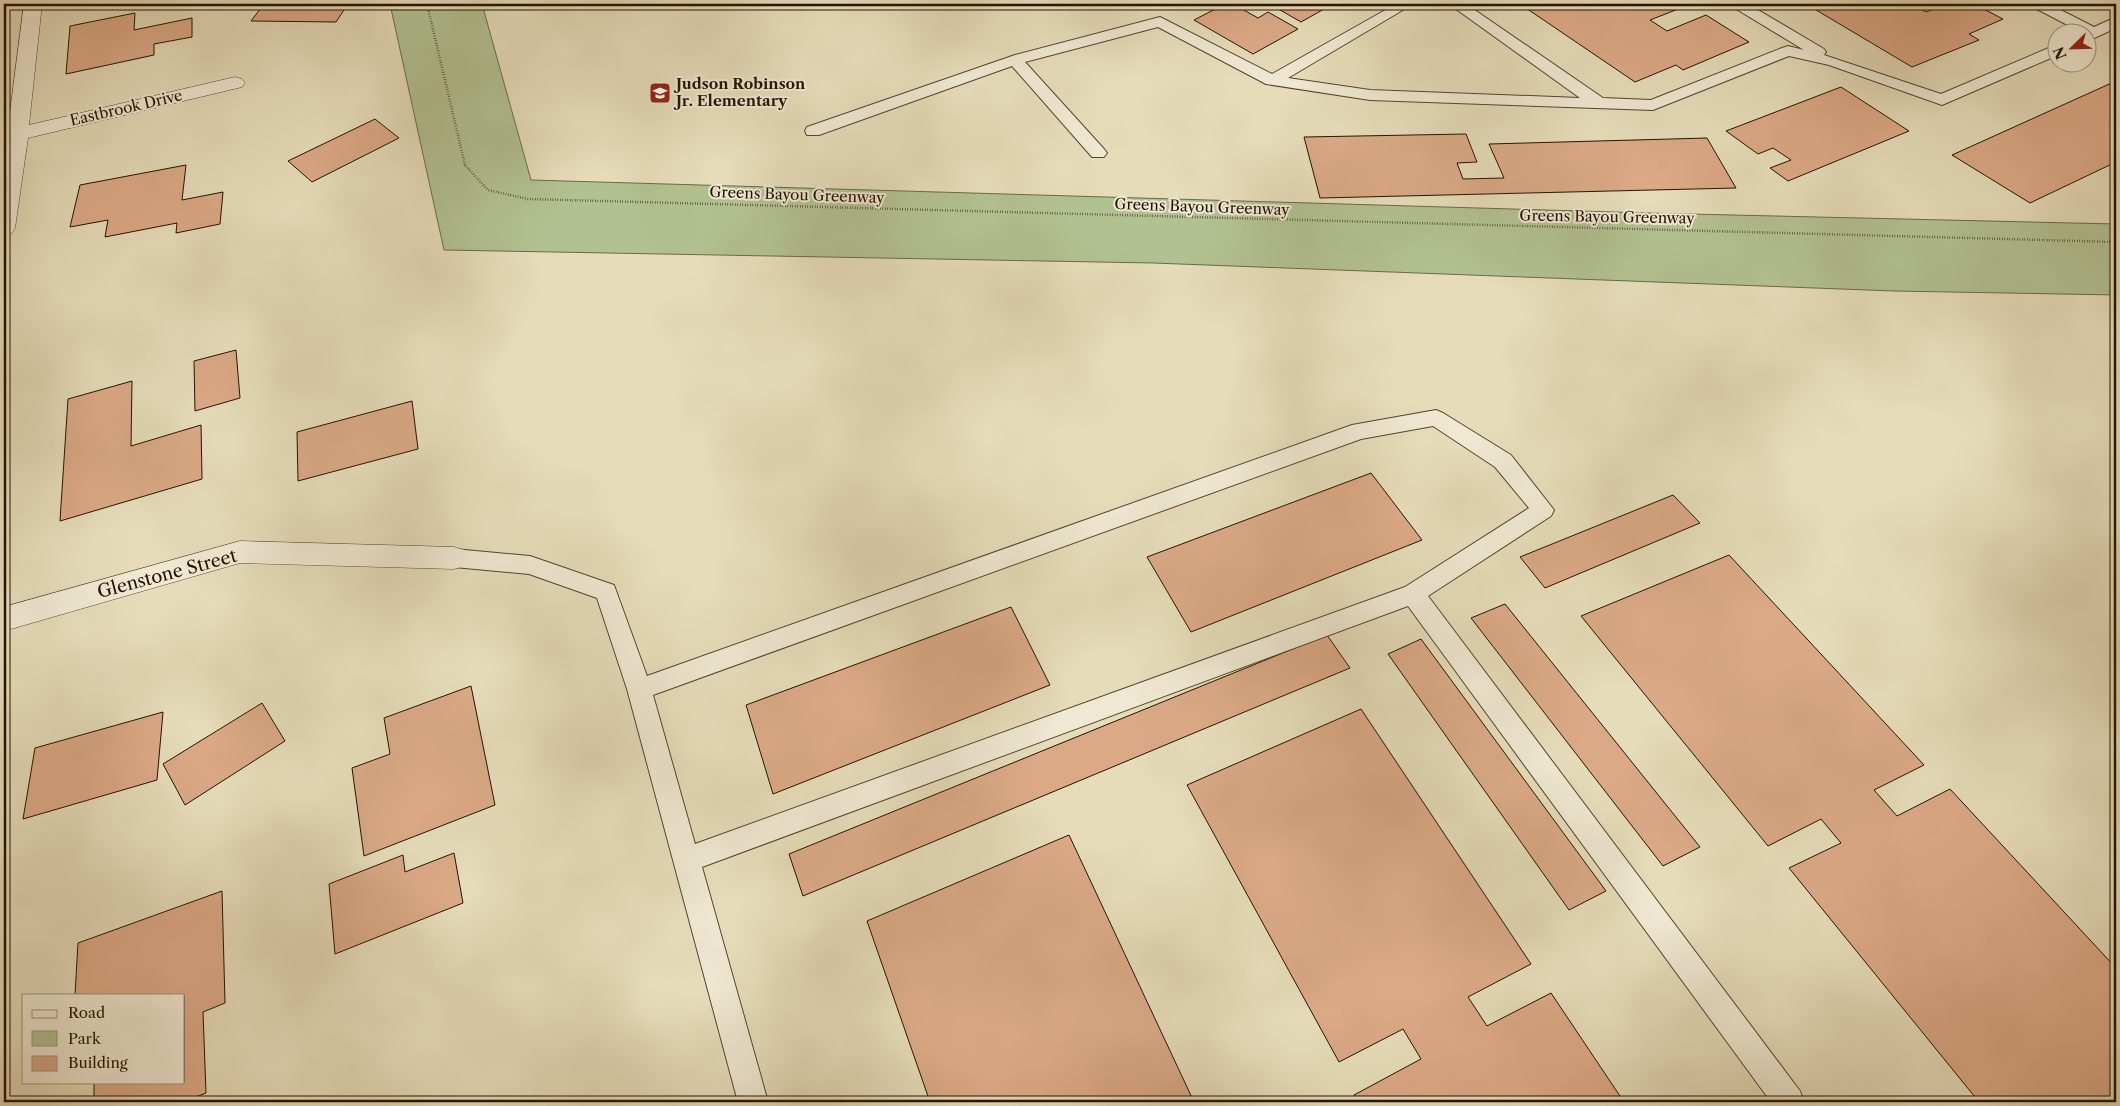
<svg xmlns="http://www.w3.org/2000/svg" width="2120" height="1106" font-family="'Libre Caslon Text',serif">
<rect width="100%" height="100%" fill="#e6dcba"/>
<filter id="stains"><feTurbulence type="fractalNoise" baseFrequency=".004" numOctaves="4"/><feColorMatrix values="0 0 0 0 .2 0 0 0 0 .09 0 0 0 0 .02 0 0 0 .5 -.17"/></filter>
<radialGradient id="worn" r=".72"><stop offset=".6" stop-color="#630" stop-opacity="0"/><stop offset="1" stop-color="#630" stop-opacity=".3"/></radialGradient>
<path fill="#b2c191" stroke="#6b6a49" d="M390 4H482L531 180 1647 213 2116 224V295L1894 291 1153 263 444 250Z"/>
<path fill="#dba986" stroke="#241301" d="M264 4H348L336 22 251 21Z
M1225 4H1252L1242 9 1258 18 1268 12 1298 29 1253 54 1194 20Z
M1281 4H1333L1301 22 1275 7Z
M1520 4H1691L1650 20 1667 31 1706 15 1749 42 1683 70 1676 65 1635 82Z
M1806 4H1912L1926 12 1947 4H1974L2003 19 1969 34 1979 40 1912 67Z
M135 13 134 30 192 18V37L154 44V55L66 74 70 26Z
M2116 81V162L2030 203 1952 155Z
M1841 87 1909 131 1788 181 1770 168 1791 160 1773 148 1758 154 1726 131Z
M375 119 399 138 312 182 288 161Z
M1466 134 1477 162 1457 163 1463 179 1504 178 1489 144 1707 138 1736 188 1320 198 1304 137Z
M186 165 182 200 223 192 220 224 176 233 177 223 105 237 108 220 70 227 80 185Z
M236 350 240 398 195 411 194 361Z
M132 381 131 446 201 425 202 479 60 521 68 399Z
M412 401 418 449 298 481 297 432Z
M1371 473 1422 540 1191 632 1147 557Z
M1673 495 1700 523 1545 588 1520 557Z
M1729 555 1924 765 1874 790 1897 816 1950 789 2116 968V1102H1979L1789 868 1841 843 1821 819 1768 846 1581 616Z
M1505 604 1700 847 1663 866 1471 618Z
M1011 607 1050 685 773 794 746 705Z
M1327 635 1350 668 803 896 789 854Z
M1421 639 1606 891 1569 910 1388 654Z
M471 686 495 805 364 856 352 768 390 754 384 718Z
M262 703 285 741 185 805 163 764Z
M1361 709 1531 964 1468 997 1487 1026 1551 993 1624 1102H1358L1354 1095 1421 1059 1403 1029 1339 1062 1187 785Z
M163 712 157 780 23 819 35 748Z
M1069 835 1194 1102H930L867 921Z
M454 853 463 903 335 954 329 884 403 855 405 872Z
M222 891 225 1003 203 1012 206 1093 183 1102H94V1082H184V995H75L78 943Z"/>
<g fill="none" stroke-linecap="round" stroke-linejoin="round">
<g stroke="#54452f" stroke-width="2">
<path id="lane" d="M1396 4H1413L1288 78 1370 90 1580 98 1449 4H1466L1603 98 1651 100 1782 48 1788 46 1804 50 1733 7 1731 4H1748L1824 49 1826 52 1824 55 1941 94 2058 44V55L1942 105 1829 65 1789 56 1653 110 1370 100 1266 84 1158 27 1025 62 1104 149 1107 153 1104 157H1092L1012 66 819 135H807L805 131 807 127 1015 55 1160 17 1272 74Z
M2031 4H2049L2094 27 2116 17V28L2088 41V32H2081L2033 7Z
M1436 410 1443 413 1511 455 1554 510 1551 516 1428 596 1800 1091 1804 1102H1771L1408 606 702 867 768 1102H738L627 689 597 598 529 574 454 567 446 565 443 558 446 551 454 549 530 556 614 585 647 676 1352 425ZM1433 426 1495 467 1529 508 1405 587 695 844 653 695 1361 439Z"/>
</g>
<g stroke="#54452f" stroke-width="1">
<path id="street" d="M24 4H42L29 125 235 77 242 79 245 83 242 87 28 138 15 228 12 233 4 235V159Z
M240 541 454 547 464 550 468 558 464 566 454 569 240 563 4 631V607Z"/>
</g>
<path stroke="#241301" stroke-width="2.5" stroke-dasharray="0.5 2" stroke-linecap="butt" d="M427 4 465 165 488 190 528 199 2116 242"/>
<use href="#lane" fill="#efe8d2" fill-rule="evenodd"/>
<use href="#street" fill="#efe8d2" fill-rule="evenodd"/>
</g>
<defs>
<g id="school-square" transform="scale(1.125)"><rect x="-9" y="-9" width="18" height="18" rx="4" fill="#8f2418" stroke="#efe8d2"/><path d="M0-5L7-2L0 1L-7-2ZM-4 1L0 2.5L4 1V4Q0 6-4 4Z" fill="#fff"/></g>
</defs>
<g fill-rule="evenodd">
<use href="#school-square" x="660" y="93"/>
</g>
<g text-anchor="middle" stroke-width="4" stroke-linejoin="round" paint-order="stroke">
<g font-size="15" font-weight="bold" fill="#241301" stroke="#efe8d2" text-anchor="start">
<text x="676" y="89">Judson Robinson<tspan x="676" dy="17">Jr. Elementary</tspan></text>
</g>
<g font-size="15" fill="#241301" stroke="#efe8d2">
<text transform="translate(126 108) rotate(-13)" y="5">Eastbrook Drive</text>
<text transform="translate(797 195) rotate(2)" y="5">Greens Bayou Greenway</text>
<text transform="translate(1202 207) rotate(2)" y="5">Greens Bayou Greenway</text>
<text transform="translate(1607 217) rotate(1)" y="5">Greens Bayou Greenway</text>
</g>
<g font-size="18" fill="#241301" stroke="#efe8d2">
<text transform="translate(167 574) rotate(-15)" y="6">Glenstone Street</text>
</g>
</g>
<rect width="2120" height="1106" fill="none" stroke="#e6dcba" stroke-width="20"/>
<rect x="5" y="5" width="2110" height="1096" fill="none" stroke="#241301" stroke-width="2.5"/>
<rect x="10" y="10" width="2100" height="1086" fill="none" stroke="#241301"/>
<rect x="22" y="994" width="162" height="90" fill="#efe8d2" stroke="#9e937e"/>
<rect x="32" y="1010" width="25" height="8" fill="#efe8d2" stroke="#9e937e"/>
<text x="68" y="1018" font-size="15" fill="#241301">Road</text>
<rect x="32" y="1031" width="25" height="15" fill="#b2c191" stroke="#9e937e"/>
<text x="68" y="1044" font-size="15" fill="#241301">Park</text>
<rect x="32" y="1056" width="25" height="15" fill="#dba986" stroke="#9e937e"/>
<text x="68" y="1068" font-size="15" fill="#241301">Building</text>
<g transform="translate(2072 48) rotate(247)"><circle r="24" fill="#efe8d2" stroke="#9e937e"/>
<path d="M0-4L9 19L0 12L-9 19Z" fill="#8f2418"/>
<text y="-8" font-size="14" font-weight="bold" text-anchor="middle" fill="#241301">N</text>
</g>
<rect width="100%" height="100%" filter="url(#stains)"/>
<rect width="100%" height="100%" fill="url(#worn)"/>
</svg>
